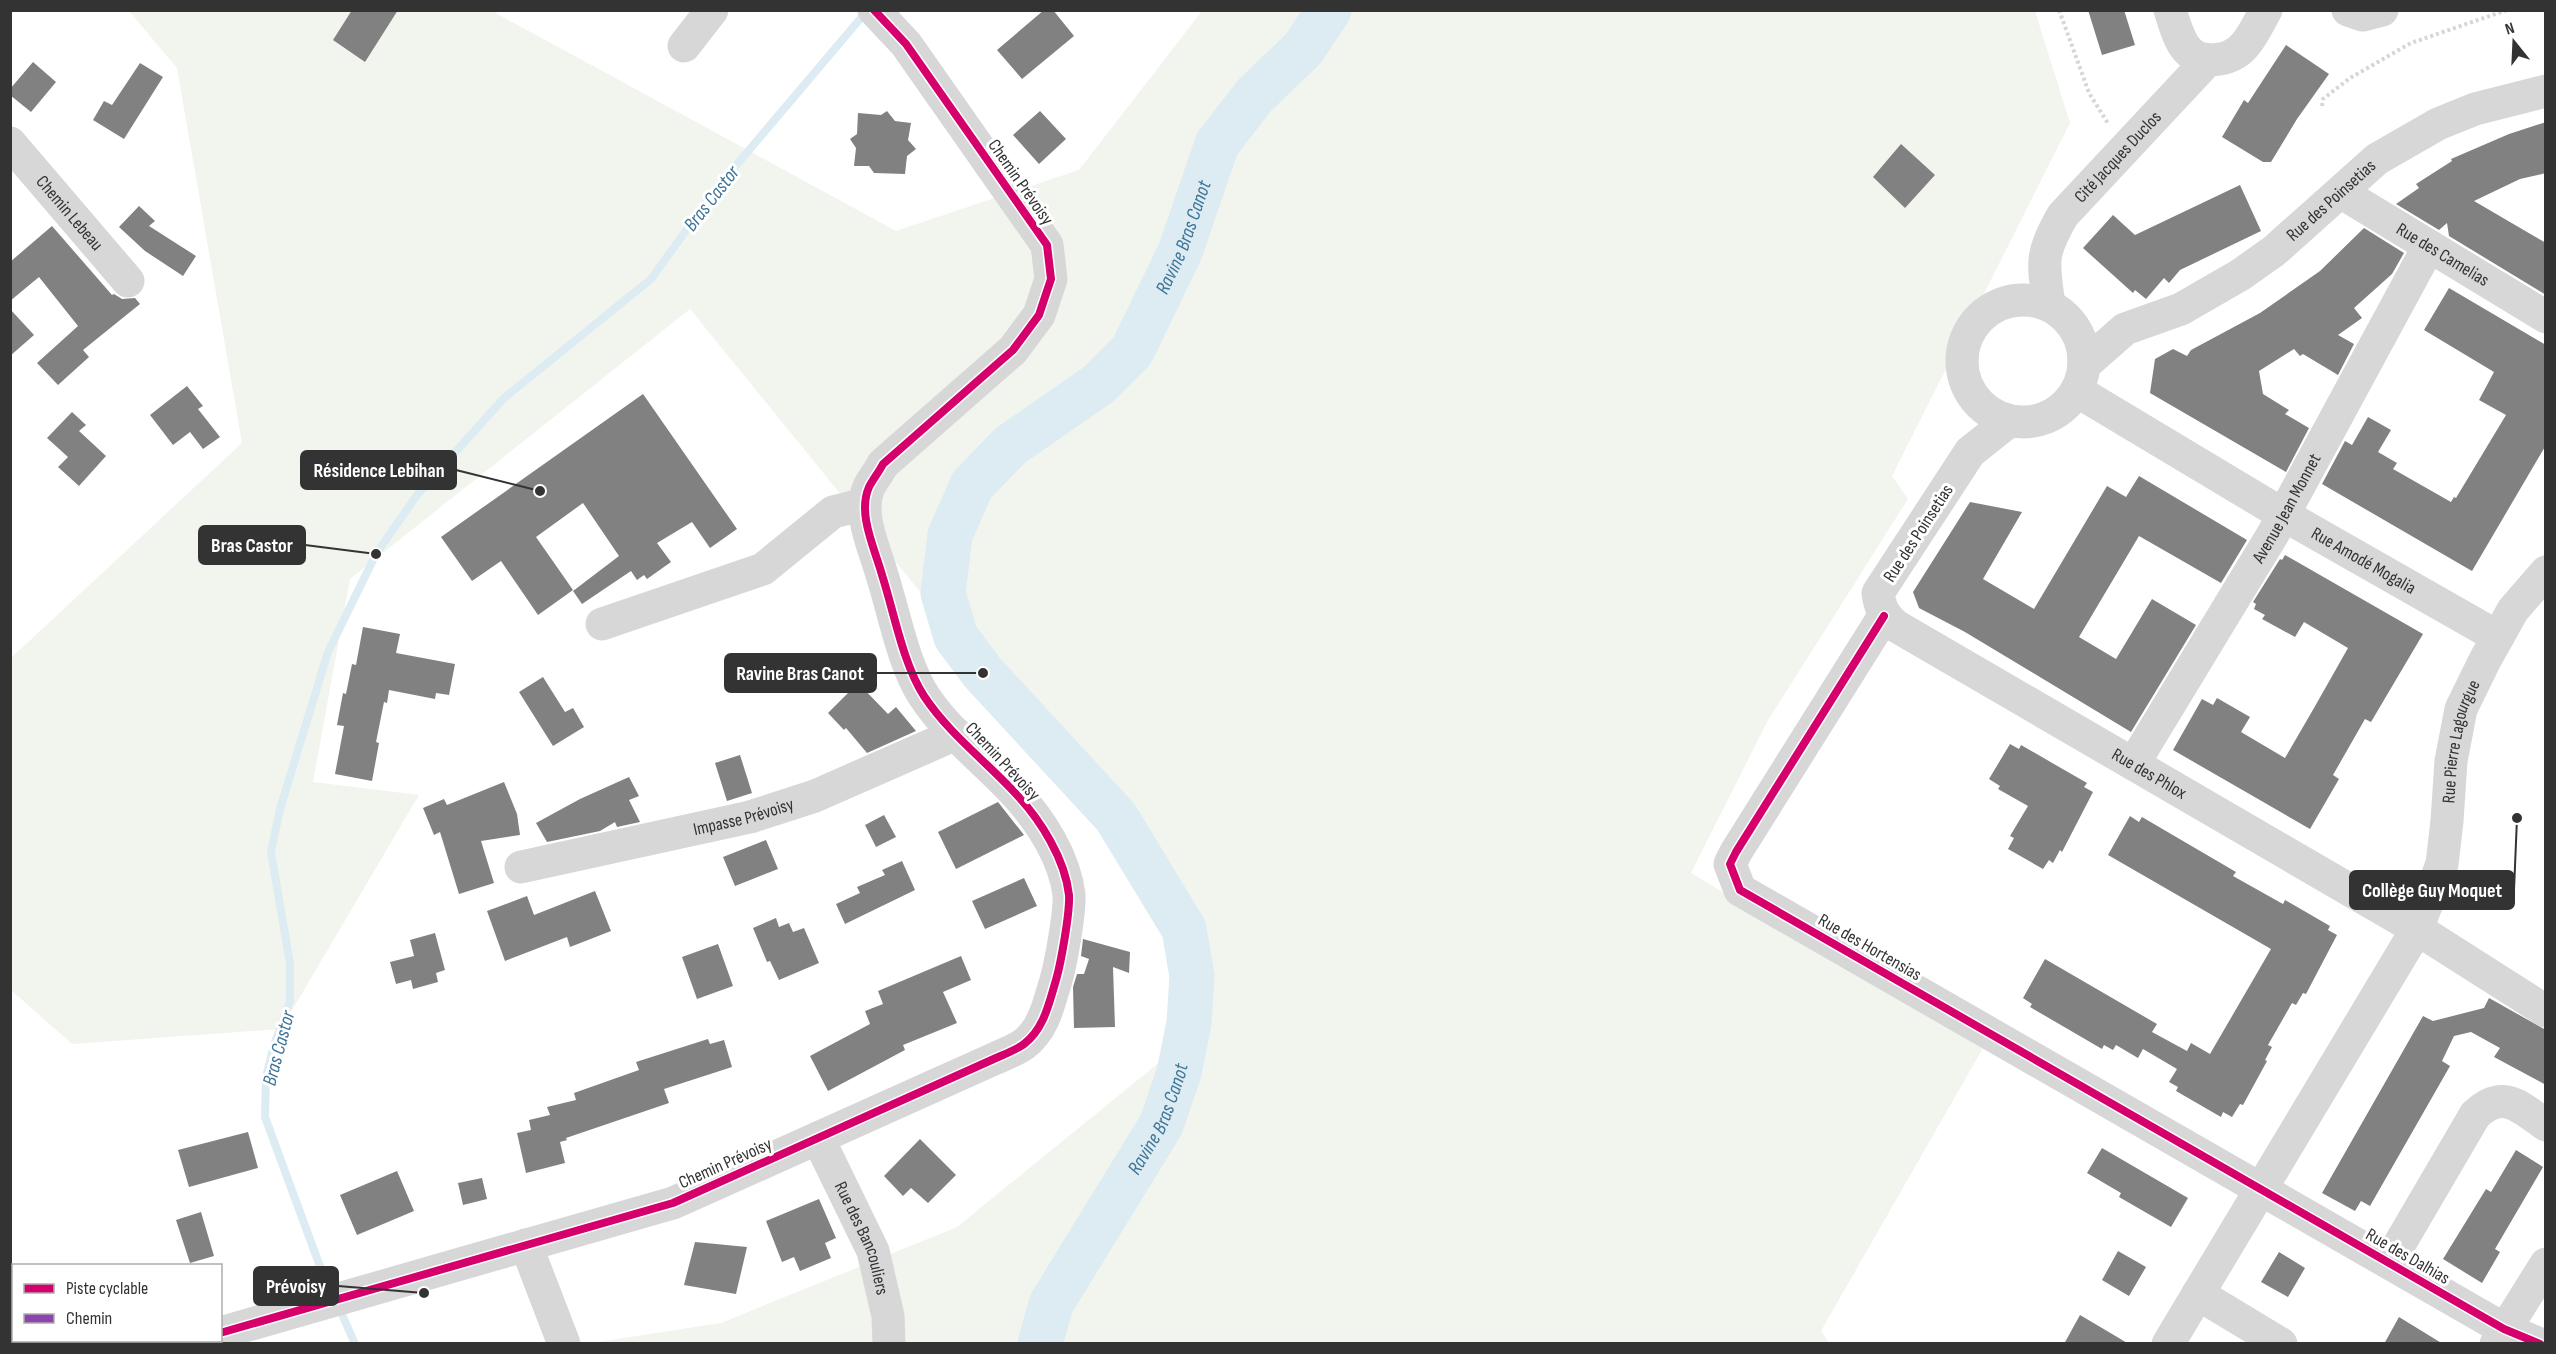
<svg xmlns="http://www.w3.org/2000/svg" width="2556" height="1354" font-family="'Sofia Sans Condensed',sans-serif">
<rect width="100%" height="100%" fill="#fff"/>
<path fill="#f1f5ed" d="M129 11H492L896 231 1079 170 1202 11H2035L2070 123 1892 476 1908 499 1767 722 1691 873 1983 1048 1821 1331 1829 1343H591L721 1323 957 1227 1161 1061 1177 961 1069 775 690 309 350 579 313 782 419 795 281 1029 72 1044 11 990V658L242 443 177 68Z"/>
<g fill="none" stroke-linecap="round" stroke-linejoin="round">
<path stroke="#ddebf3" stroke-width="8" d="M325 1280 265 1117 266 1077 274 1045 290 1001V964L271 852 280 809 328 652 376 554 417 495 503 399 651 279 716 189 866 12
M341 1312 355 1344"/>
<path stroke="#ddebf3" stroke-width="45" id="s1" d="M1040 1344 1051 1304 1161 1125 1179 1073 1189 1023 1192 976 1184 929 1116 817 983 673 956 637 943 593 950 535 972 485 1011 445 1099 384 1132 351 1180 252 1217 144 1255 95 1303 49 1329 10"/>
</g>
<path fill="#818181" d="M352 10H398L365 62 333 40Z
M1044 10H1053L1074 36 1022 79 997 50Z
M2088 10H2124L2135 45 2102 55Z
M2286 45 2329 74 2297 119 2271 162H2263L2222 137 2244 100 2248 103Z
M33 62 56 82 31 112 10 95V89Z
M140 63 163 77 124 139 93 120 104 101 112 105Z
M887 111 895 121 911 123 908 140 916 149 907 156 905 174 874 173 869 166H854L856 148 850 139 857 134 858 113 881 115Z
M1040 111 1066 139 1039 164 1013 135Z
M2546 122V173L2520 179 2474 201 2546 243V295L2449 236 2447 223 2439 230 2396 204 2419 188 2416 184 2452 161 2451 159 2509 134Z
M1901 144 1935 175 1905 208 1873 177Z
M2240 185 2261 231 2180 270 2169 283 2164 278 2146 299 2135 290 2133 293 2083 248 2113 215 2135 235Z
M139 206 155 221 149 226 196 256 183 276 145 251 119 227Z
M52 226 112 295 114 294 122 299 135 298 140 304 83 350 89 357 58 385 37 363 78 326 39 277 10 301V262Z
M2364 228 2404 253 2392 274 2354 308 2362 318 2338 335 2354 344 2338 375 2303 354 2300 356 2294 349 2259 371 2263 394 2289 410 2285 414 2309 428 2286 472 2150 393 2155 359 2173 349 2187 356 2191 350 2260 313 2320 271Z
M2449 288 2546 345V445L2472 571 2322 484 2345 441 2352 445 2368 417 2391 430 2378 452 2397 463 2393 469 2451 502 2454 497 2456 498 2506 415 2479 400 2494 372 2424 330Z
M10 309 34 335 10 356Z
M187 386 203 406 198 409 220 437 203 449 190 432 173 445 150 415Z
M643 394 737 529 710 548 692 522 657 543 671 562 647 579 644 575 637 580 631 571 582 604 573 591 619 556 583 503 536 537 573 590 538 615 501 561 472 581 441 537Z
M72 412 86 425 79 431 106 456 79 486 58 467 68 457 47 438Z
M2139 476 2247 540 2221 583 2139 536 2079 637 2116 659 2152 599 2196 625 2131 732 1965 632 1919 608 1913 592 1970 502 2022 512 1983 579 2034 609 2107 486 2126 497Z
M2285 555 2423 634 2371 722 2365 719 2333 775 2339 779 2310 829 2173 750 2202 699 2213 705 2217 698 2250 717 2241 732 2285 758 2314 708 2348 648 2304 622 2295 637 2262 619 2265 615 2254 609 2256 604 2253 602 2280 559 2282 560Z
M363 627 400 634 396 653 455 664 449 695 436 693 435 699 389 690 387 703 384 702 376 742 379 743 372 781 335 774 344 726 337 725 343 693 346 694 352 664 356 665Z
M543 677 565 712 573 708 584 727 553 746 519 692Z
M858 683 888 714 896 707 916 731 867 753 846 728 844 730 828 713Z
M2010 744 2019 749 2021 745 2087 783 2084 787 2093 792 2062 852 2060 850 2053 863 2049 860 2043 869 2008 849 2014 838 2010 836 2028 806 1998 789 2000 786 1989 779Z
M740 755 752 793 727 801 715 763Z
M629 777 639 796 629 800 640 822 617 827 615 822 600 831 547 842 536 823 580 799Z
M504 782 517 814 520 835 481 841 494 883 459 894 440 832 434 835 423 808 444 799 447 805Z
M998 802 1024 835 956 869 938 832Z
M884 815 896 837 876 847 865 825Z
M2130 816 2139 822 2142 817 2236 872 2233 876 2274 899 2283 904 2285 900 2330 926 2328 930 2337 935 2306 994 2303 993 2296 1005 2292 1003 2268 1045 2272 1047 2265 1060 2267 1061 2243 1105 2240 1104 2232 1117 2223 1112 2221 1117 2176 1091 2178 1087 2169 1082 2177 1069 2143 1049 2138 1058 2116 1045 2113 1050 2104 1045 2102 1049 2030 1007 2032 1004 2023 998 2045 959 2157 1024 2152 1032 2187 1051 2191 1043 2210 1054 2271 949 2108 855Z
M766 840 778 869 735 886 723 857Z
M902 861 915 890 845 924 836 904 860 893 857 887 885 875 882 870Z
M1024 878 1037 906 985 929 972 901Z
M595 891 611 931 570 947 567 937 505 961 487 911 527 896 534 915Z
M776 918 779 927 789 923 793 932 804 928 819 963 779 980 770 961 767 962 753 928Z
M435 933 445 970 436 973 438 982 413 989 411 980 396 984 390 962 414 956 410 940Z
M1083 939 1130 952 1129 973 1113 967 1115 1027 1074 1028 1073 987 1077 974H1084L1089 959 1081 956Z
M718 944 733 986 697 999 682 957Z
M961 956 971 980 943 992 957 1023 903 1045 905 1050 828 1091 810 1056 870 1024 865 1011 883 1004 878 991Z
M2489 998 2546 1030V1085L2494 1057 2500 1048 2471 1032 2454 1036 2442 1061 2450 1066 2370 1206 2361 1201 2355 1211 2322 1193 2423 1016 2433 1021 2484 1008Z
M708 1039 710 1044 724 1040 732 1067 664 1089 669 1103 566 1138 567 1140 560 1142 565 1163 526 1173 517 1133 531 1130 529 1120 550 1115 547 1107 576 1100 574 1093 639 1070 636 1062Z
M248 1132 258 1168 189 1187 178 1150Z
M920 1139 956 1175 928 1203 911 1188 903 1196 884 1176Z
M2102 1148 2188 1198 2171 1227 2119 1197 2121 1193 2087 1173Z
M2516 1150 2543 1167 2495 1249 2500 1252 2482 1283 2443 1259 2486 1189 2491 1192Z
M397 1171 414 1211 357 1235 340 1195Z
M482 1178 487 1199 463 1205 458 1183Z
M819 1199 836 1238 825 1243 831 1258 800 1271 794 1257 782 1262 766 1221Z
M201 1212 214 1256 190 1263 176 1220Z
M695 1242 747 1247 736 1294 684 1285Z
M2118 1251 2146 1267 2129 1296 2102 1280Z
M2279 1252 2305 1268 2288 1297 2261 1282Z
M2080 1315 2129 1344H2064Z
M2399 1317 2443 1344H2384Z"/>
<g fill="none" stroke-linecap="round" stroke-linejoin="round">
<path stroke="#d6d6d6" stroke-width="4" stroke-dasharray="3 3" stroke-linecap="butt" d="M2059 10 2089 93 2109 125
M2322 106 2323 99 2350 78 2411 43 2507 10"/>
<g stroke="#d7d7d7" stroke-width="33">
<path d="M2170 10C2179 38 2185 65 2220 59 2228 58 2238 53 2244 46 2253 36 2259 22 2266 10"/>
<path d="M2348 10 2363 15 2382 10"/>
<path d="M684 46 712 10"/>
<path id="s2" d="M10 143 128 281"/>
<path id="s3" d="M2342 193 2546 317"/>
<circle cx="2023" cy="361" r="61"/>
<path id="s4" d="M2049 305C2043 262 2040 254 2063 215L2206 62"/>
<path id="s5" d="M2084 365 2125 329 2181 309 2240 275 2274 251 2377 159 2438 124 2475 109 2546 91"/>
<path id="s6" d="M2077 391 2284 515 2498 637"/>
<path id="s7" d="M2009 421 1970 452 1878 593C1880 608 1884 616 1896 626L2417 929 2546 1011"/>
<path d="M1884 616 1736 852 1730 864 1740 890 2504 1329 2540 1344"/>
<path d="M602 624 763 569 833 512 865 504"/>
<path id="s8" d="M2134 763 2273 534 2429 246"/>
<path id="s9" d="M521 867 750 817 815 796 956 734"/>
<path id="s10" d="M818 1138 873 1251 888 1316 889 1344"/>
<path d="M526 1245 564 1344"/>
<path d="M2389 1262 2475 1115C2503 1088 2520 1107 2546 1125"/>
<path d="M2198 1294 2281 1344"/>
<path d="M220 1333 673 1203 996 1058C1005 1054 1016 1050 1024 1044 1044 1029 1049 1003 1056 980 1061 963 1070 912 1069 895 1065 859 1041 821 1017 795 987 762 949 734 924 696 903 664 894 612 882 575 875 549 857 514 869 487 873 479 879 472 883 464L1013 350 1039 315 1051 279 1047 245 906 44 874 10"/>
<path d="M186 1344 196 1340"/>
<path id="s11" d="M2168 1344 2417 929 2442 864 2447 821 2451 761 2461 709 2485 660 2513 610 2546 572"/>
<path d="M2496 1344 2546 1264"/>
</g>
<path stroke="#8e44ad" stroke-width="6" stroke-dasharray="12 6" stroke-linecap="butt" d="M445 11V10"/>
<g stroke="#fff" stroke-width="11">
<path id="cycleway" d="M1884 616 1736 852 1730 864 1740 890 2504 1329 2540 1344
M220 1333 673 1203 996 1058C1005 1054 1016 1050 1024 1044 1044 1029 1049 1003 1056 980 1061 963 1070 912 1069 895 1065 859 1041 821 1017 795 987 762 949 734 924 696 903 664 894 612 882 575 875 549 857 514 869 487 873 479 879 472 883 464L1013 350 1039 315 1051 279 1047 245 906 44 874 10"/>
</g>
<use href="#cycleway" stroke="#d6006c" stroke-width="8"/>
</g>
<g text-anchor="middle" stroke-width="6" stroke-linejoin="round" paint-order="stroke">
<g font-size="18" fill="#333" stroke="#fff">
<text dy="6" stroke="none"><textPath href="#s4" startOffset="174">Cité Jacques Duclos</textPath></text>
<text transform="translate(1021 182) rotate(55)" y="6">Chemin Prévoisy</text>
<text dy="6" stroke="none"><textPath href="#s5" startOffset="300">Rue des Poinsetias</textPath></text>
<text dy="6" stroke="none"><textPath href="#s2" startOffset="92">Chemin Lebeau</textPath></text>
<text dy="6" stroke="none"><textPath href="#s3" startOffset="118">Rue des Camelias</textPath></text>
<text dy="6" stroke="none"><textPath href="#s8" startOffset="297">Avenue Jean Monnet</textPath></text>
<text transform="translate(1918 533) rotate(-57)" y="6">Rue des Poinsetias</text>
<text dy="6" stroke="none"><textPath href="#s6" startOffset="333">Rue Amodé Mogalia</textPath></text>
<text dy="6" stroke="none"><textPath href="#s11" startOffset="678">Rue Pierre Lagourgue</textPath></text>
<text transform="translate(1003 761) rotate(47)" y="6">Chemin Prévoisy</text>
<text dy="6" stroke="none"><textPath href="#s7" startOffset="550">Rue des Phlox</textPath></text>
<text dy="6" stroke="none"><textPath href="#s9" startOffset="228">Impasse Prévoisy</textPath></text>
<text transform="translate(1870 947) rotate(30)" y="6">Rue des Hortensias</text>
<text transform="translate(725 1163) rotate(-24)" y="6">Chemin Prévoisy</text>
<text dy="6" stroke="none"><textPath href="#s10" startOffset="110">Rue des Bancouliers</textPath></text>
<text transform="translate(2408 1256) rotate(30)" y="6">Rue des Dalhias</text>
</g>
<g font-size="20" font-style="italic" fill="#3f7597" stroke="#fff">
<text transform="translate(711 198) rotate(-52)" y="7">Bras Castor</text>
<text dy="7" stroke="none"><textPath href="#s1" startOffset="1318">Ravine Bras Canot</textPath></text>
<text transform="translate(278 1048) rotate(-75)" y="7">Bras Castor</text>
<text dy="7" stroke="none"><textPath href="#s1" startOffset="256">Ravine Bras Canot</textPath></text>
</g>
</g>
<path fill="none" stroke="#333" stroke-width="2" d="M540 491L456 470M376 554L305 545M983 673L876 673M2517 818L2514 890M424 1293L338 1286"/>
<g fill="#333" stroke="#fff" stroke-width="2">
<circle cx="540" cy="491" r="6"/>
<circle cx="376" cy="554" r="6"/>
<circle cx="983" cy="673" r="6"/>
<circle cx="2517" cy="818" r="6"/>
<circle cx="424" cy="1293" r="6"/>
</g>
<g fill="#333" stroke="#333" stroke-width="2">
<rect x="301" y="451" width="155" height="38" rx="6"/>
<rect x="199" y="526" width="106" height="38" rx="6"/>
<rect x="725" y="654" width="151" height="38" rx="6"/>
<rect x="2350" y="871" width="164" height="38" rx="6"/>
<rect x="254" y="1267" width="84" height="38" rx="6"/>
</g>
<g font-size="20" text-anchor="middle" font-weight="bold" fill="#fff">
<text x="379" y="477">Résidence Lebihan</text>
<text x="252" y="552">Bras Castor</text>
<text x="800" y="680">Ravine Bras Canot</text>
<text x="2432" y="897">Collège Guy Moquet</text>
<text x="296" y="1293">Prévoisy</text>
</g>
<rect width="2556" height="1354" fill="none" stroke="#333333" stroke-width="24"/>
<rect x="12" y="1264" width="210" height="78" fill="#ffffff" stroke="#adadad" stroke-width="1.5"/>
<rect x="24" y="1284" width="30" height="9" fill="#d6006c" stroke="#adadad" stroke-width="1.5"/>
<text x="66" y="1294" font-size="18" fill="#333333">Piste cyclable</text>
<rect x="24" y="1314" width="30" height="9" fill="#8e44ad" stroke="#adadad" stroke-width="1.5"/>
<text x="66" y="1324" font-size="18" fill="#333333">Chemin</text>
<g transform="translate(2514 42) rotate(342)" stroke="#ffffff" stroke-width="4.5" paint-order="stroke">
<path d="M0-4.5L10 22L0 15L-10 22Z" fill="#333333"/>
<text y="-9" font-size="16" font-weight="bold" text-anchor="middle" fill="#333333">N</text>
</g>
</svg>
